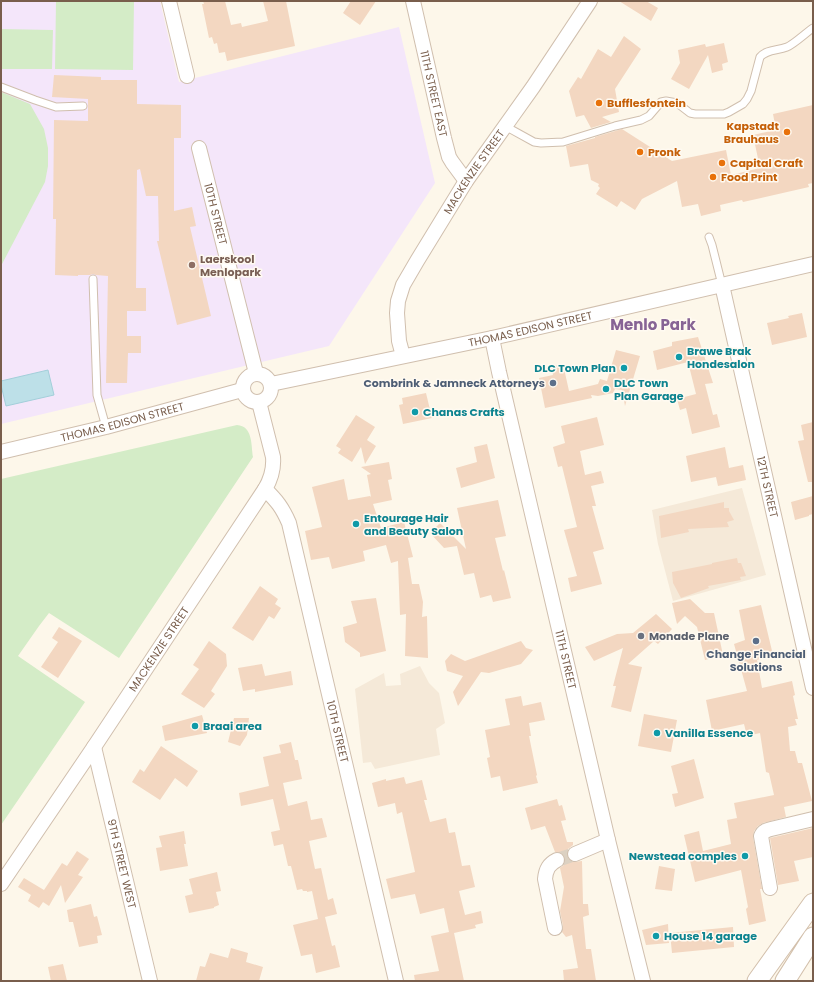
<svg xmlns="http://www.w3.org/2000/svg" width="814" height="982" font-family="Poppins,sans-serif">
<rect width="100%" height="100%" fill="#fdf7ea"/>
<path fill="#f5e9d8" d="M742 488 766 575 673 601 658 544 652 510Z
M420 666 429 683 439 693 445 723 436 729 440 755 375 769 371 762 363 763 355 689 384 673 386 686 401 685 400 674Z"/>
<path fill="#f4e6fa" d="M1 1H160L179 82 399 27 435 183 329 346 1 424Z"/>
<path fill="#d4ecc7" d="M56 1H134L133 70 55 69Z
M1 29 53 30 52 69H1Z
M1 92 30 104 44 129 48 148V166L45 182 1 266Z
M237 425C253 426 251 445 253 457L119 658 49 613 39 626 18 656 85 702 1 825V479Z"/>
<path fill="#bde0e8" stroke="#a3cfda" d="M48 370 54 395 6 406 1 385V381Z"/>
<path fill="#f3d7c1" d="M203 1H225L231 25 241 23 242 27 268 21 263 1H286L295 46 227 61 225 52 219 53 217 43 214 44 212 37 209 38 202 4H204Z
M351 1H376L360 25 343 13Z
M619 1H646L658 8 651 21Z
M624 36 641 49 615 89 619 112 602 117 611 122 591 128 584 115 576 117 569 91 578 77 581 79 598 49 611 57Z
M724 43 728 62 722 64 723 70 712 73 708 55 689 89 671 79 680 63 678 50 705 44 706 47Z
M54 75 101 77V80H137V104L181 105V138H174V211L192 207 196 226 190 227 211 316 177 325 157 241H159L158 196H146L140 169 137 170 136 288H146V311H127V336H141V353H128L127 383H106L108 276 96 275 93 274 90 275H78V276L55 275 56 219H53L54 120 88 121V99L52 97Z
M813 105V183L808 184 809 187 761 198 743 202 742 200 720 205 721 211 701 216 698 204 682 207 677 181 642 199 635 210 621 201 617 207 596 194 600 188 598 186 599 184 591 180 588 164 570 167 566 146 595 138V137L622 129 672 161 726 150 731 175 760 168 753 135 776 130 773 114Z
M802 313 807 337 772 345 767 323 789 318 788 316Z
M698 337 713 383 705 384 713 415 717 414 720 427 692 434 686 408 680 410 677 399 696 394 688 362 657 370 653 351 672 346V342Z
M616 350 640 356 625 406 622 390 615 389 613 393 598 396 591 395 592 398 545 408 539 378 553 375 551 367 563 364 569 391 598 384 600 379 607 381Z
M426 393 432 418 403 424 399 405 403 404 402 398Z
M356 415 375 427 367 440 376 446 365 464 361 447 352 462 338 453 341 449 336 446Z
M597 417 604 445 580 451 585 475 601 471 604 483 591 486 596 506H592L604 549 593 552 602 584 571 592 568 578 577 576 564 530 577 527 562 466 558 467 553 447 565 443 561 426Z
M813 422V482H808L798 441 804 440 801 425Z
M487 444 495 478 461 488 456 468 477 462 474 447Z
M725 447 729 468 743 465 746 480 718 486 716 477 691 482 686 456Z
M389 462 392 479 388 480 392 500 373 504 381 528 404 522 413 557 408 558 412 584H419L423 602 422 617 427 616 428 658 405 656 406 614 400 615 398 561 391 563 386 545 363 551 365 561 332 569 329 557 311 560 305 531 322 527 312 487 344 479 348 500 370 496 371 497 367 475 371 474 361 467Z
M813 496V514L809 515V516L795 520 791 502Z
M498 500 506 536 495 538 503 571 504 570 511 598 493 602 491 595 480 598 474 573 464 575 457 546 444 548 430 533 440 523 466 549 457 508Z
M724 502V508H729V511L734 520 727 522 729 527 688 529 689 532 661 538 659 516Z
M737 558 738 563H741L746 576 740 577 741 580 708 586 709 588 681 598 673 583 672 572 712 564V563Z
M260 586 278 599 275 604 281 608 274 619 269 616 253 641 232 628Z
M376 598 386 651 360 657V653L345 642 343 627 357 623 351 601Z
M690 599 705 613H714L723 655 705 660 697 627 685 616 677 624 672 603Z
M761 605 773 655 757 660 762 688 792 681 795 695 793 696 798 719H795L797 725 788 727 790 751H795L798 763H802L812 801 784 807 786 817 763 823 758 826 754 831 753 837 762 889H760L766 921 749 925 746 909 748 907 741 870 695 882 684 835 699 831 703 851 731 844 727 820 737 818 734 803 774 795 769 773 766 772 760 733 747 736 744 724 712 731 706 700 747 691 734 644 745 640 739 610Z
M656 614 672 629 658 644 654 641 628 664 642 667 631 712 611 707 616 686H613L623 648 594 661 585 647 617 634 633 633Z
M59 627 82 641 58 678 41 667 58 642 52 638Z
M209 641 226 654 227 666 211 691 215 694 204 708 181 694 199 669 193 665Z
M521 641 526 648 533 650 521 664 489 673 481 672 458 706 453 692 463 676 447 671 445 661 451 654 465 661Z
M262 664 265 676 291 671 293 685 255 692V689L243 691 238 668Z
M521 696 523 706 541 702 545 720 529 723 531 736H529L537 775 536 776 538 783 503 791 500 776 491 778 487 758 490 757 485 730 510 725 505 699Z
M644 714 677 720 671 752 638 746Z
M202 715 207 733 165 741 162 726Z
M234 718H249L247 735 240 746 228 742Z
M291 742 295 760H298L302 779 283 783 288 806 307 801 311 820 322 818 327 837 309 841 315 869 321 868 328 900 333 898 337 914 325 917 332 946 335 945 340 967 316 973 312 954 301 956 293 925 318 919 312 891 307 892V891H303L302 889 297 890 291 866H288L283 844 274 846 271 832 280 830 273 799 241 806 239 793 269 786 263 757 281 753 279 745Z
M161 746 198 771 187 787 175 778 160 800 132 782 140 769 144 772Z
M694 759 704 798 675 807 672 794 678 793 671 766Z
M404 777 406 784 422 780 427 800H424L430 822 446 818 449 833 455 832 462 866 470 865 475 887 459 891 465 915 481 911 483 923 475 925 476 928 454 933 464 981H415L414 975 439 971 431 936 449 932 444 908 420 914 415 894 391 899 386 879 415 872 402 812 397 814 395 803 378 807 372 783 386 779V781Z
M557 799 559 806 562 805 566 820 561 821 567 842H573V845L568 849 567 853V857L570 861 574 862 582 861 583 904H588L589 915 583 917 586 949H591L596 981H564L563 970 578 968 572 935 566 937 562 932 563 926 560 911 564 887 560 868 564 865 565 860 564 856 562 853 557 852H555L545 826 531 830 525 808Z
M813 828V857L794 861 799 881 778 885 770 838Z
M184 831 186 844H184L188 866 160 871 156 848 162 847 159 836Z
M77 851 89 859 78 875 83 877 65 903 61 885 49 906 43 902 39 908 28 901 31 895 18 887 24 878 44 890 62 863 67 866Z
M659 866 675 869 672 891 655 889Z
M217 872 221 891 216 892 219 905 214 907V908L189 913 185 896 193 894 189 879Z
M91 904 94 917 97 916 102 935 97 936 98 943 79 947 73 922H69L67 910Z
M668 924 669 943 646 945 642 930Z
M733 927 734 947 672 953 670 933Z
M231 948 248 953 246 962 263 967 259 981H196L200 966 205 967 210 953 228 958Z
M63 964 67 981H51L48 967Z"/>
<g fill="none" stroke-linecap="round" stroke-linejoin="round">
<path stroke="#dcd1c2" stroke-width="14" stroke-dasharray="14 7" stroke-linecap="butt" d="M557 860 575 854"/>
<g stroke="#d0bfae" stroke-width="9">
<path id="service" d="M1 87 35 100 56 107 83 106
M505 126 534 142 541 143 563 142 615 126 641 120 649 116 661 102 666 101 677 103 690 113 695 114H724L729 112 743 104 747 99 751 91 760 57C767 49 777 51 787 47 793 45 807 32 813 28
M709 237 712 245 722 285
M93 279 97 395 106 427"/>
</g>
<g stroke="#d0bfae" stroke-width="16">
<g id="minor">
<path d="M169 1 187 76"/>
<path id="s1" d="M413 1 444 138 449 157 452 162 466 181"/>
<path id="s2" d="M199 148 256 373"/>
<path id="s3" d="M722 285 813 688"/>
<path id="s4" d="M492 338 499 372 608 840 643 981"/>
<path id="s5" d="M403 356 399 341 397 313 398 301 403 285 417 261 466 181 533 87 590 1"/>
<circle cx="257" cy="388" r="14"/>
<path id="s6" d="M271 384 492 338 813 264"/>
<path id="s7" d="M1 452 106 427 242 390"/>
<path id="s8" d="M265 489C277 501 282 507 289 523L396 981"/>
<path id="s9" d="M94 747 150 981"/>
<path d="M575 854 608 840"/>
<path id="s10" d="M1 884 94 747 265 489C271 479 274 469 273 457L259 402"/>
<path d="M770 888 761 836C763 831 767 830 771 829L813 819"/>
<path d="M555 928 545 879C546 869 549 864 557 860"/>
</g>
</g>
<g stroke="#d3c0ac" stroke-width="21">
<path id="secondary" d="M757 981 813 903
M785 981 813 937"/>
</g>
<use href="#service" stroke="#fff" stroke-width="7"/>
<use href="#minor" stroke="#fff" stroke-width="14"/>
<use href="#secondary" stroke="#fff" stroke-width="19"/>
</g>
<g fill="#e8710a" stroke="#fffaf1" stroke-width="1.5">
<circle cx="599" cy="103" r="4"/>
<circle cx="787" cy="132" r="4"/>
<circle cx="640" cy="152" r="4"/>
<circle cx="722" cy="163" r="4"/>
<circle cx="713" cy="177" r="4"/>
</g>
<circle fill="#8d6e63" stroke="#fffaf1" stroke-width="1.5" cx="192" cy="265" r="4"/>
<g fill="#0f9aa8" stroke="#fffaf1" stroke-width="1.5">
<circle cx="679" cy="357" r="4"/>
<circle cx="624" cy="368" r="4"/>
<circle cx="606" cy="389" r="4"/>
<circle cx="415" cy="412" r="4"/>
<circle cx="356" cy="524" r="4"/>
<circle cx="195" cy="726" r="4"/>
<circle cx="657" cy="733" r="4"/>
<circle cx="745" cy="856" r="4"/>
<circle cx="656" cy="936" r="4"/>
</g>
<g fill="#5c6f8a" stroke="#fffaf1" stroke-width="1.5">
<circle cx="553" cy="383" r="4"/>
<circle cx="756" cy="641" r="4"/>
</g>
<circle fill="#6b7280" stroke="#fffaf1" stroke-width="1.5" cx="641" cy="636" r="4"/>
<g text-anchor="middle" stroke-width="3" stroke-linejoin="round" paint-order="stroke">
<g font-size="11" fill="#795e4c" stroke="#fffaf1">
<text dy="4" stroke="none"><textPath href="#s1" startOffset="95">11TH STREET EAST</textPath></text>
<text dy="4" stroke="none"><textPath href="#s5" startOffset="206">MACKENZIE STREET</textPath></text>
<text dy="4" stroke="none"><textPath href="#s2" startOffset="68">10TH STREET</textPath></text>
<text dy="4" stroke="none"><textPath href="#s6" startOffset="265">THOMAS EDISON STREET</textPath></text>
<text dy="4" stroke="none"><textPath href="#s7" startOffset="125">THOMAS EDISON STREET</textPath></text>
<text dy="4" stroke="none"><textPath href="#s3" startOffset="207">12TH STREET</textPath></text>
<text dy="4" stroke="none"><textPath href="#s10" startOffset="283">MACKENZIE STREET</textPath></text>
<text dy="4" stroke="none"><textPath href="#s4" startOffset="330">11TH STREET</textPath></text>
<text dy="4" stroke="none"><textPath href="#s8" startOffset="256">10TH STREET</textPath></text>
<text dy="4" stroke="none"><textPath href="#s9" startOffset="120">9TH STREET WEST</textPath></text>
</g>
<g font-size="11" font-weight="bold" fill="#c56008" stroke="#fffaf1" text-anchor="start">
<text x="607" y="107">Bufflesfontein</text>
<text x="779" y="130" text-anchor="end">Kapstadt<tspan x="779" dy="13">Brauhaus</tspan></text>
<text x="648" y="156">Pronk</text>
<text x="730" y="167">Capital Craft</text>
<text x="721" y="181">Food Print</text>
</g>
<g font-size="11" font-weight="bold" fill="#785e54" stroke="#fffaf1" text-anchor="start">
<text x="200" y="263">Laerskool<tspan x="200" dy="13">Menlopark</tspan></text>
</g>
<g font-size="11" font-weight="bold" fill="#0d838f" stroke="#fffaf1" text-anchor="start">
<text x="687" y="355">Brawe Brak<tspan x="687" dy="13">Hondesalon</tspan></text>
<text x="616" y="372" text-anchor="end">DLC Town Plan</text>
<text x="614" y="387">DLC Town<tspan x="614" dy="13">Plan Garage</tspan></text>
<text x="423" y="416">Chanas Crafts</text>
<text x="364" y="522">Entourage Hair<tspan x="364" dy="13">and Beauty Salon</tspan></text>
<text x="203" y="730">Braai area</text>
<text x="665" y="737">Vanilla Essence</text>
<text x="737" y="860" text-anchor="end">Newstead comples</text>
<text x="664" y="940">House 14 garage</text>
</g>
<g font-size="11" font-weight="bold" fill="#4e5e75" stroke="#fffaf1" text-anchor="end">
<text x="545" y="387">Combrink &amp; Jamneck Attorneys</text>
<text x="756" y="658" text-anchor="middle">Change Financial<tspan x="756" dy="13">Solutions</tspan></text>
</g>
<g font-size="11" font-weight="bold" fill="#5b616d" stroke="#fffaf1" text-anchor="start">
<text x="649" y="640">Monade Plane</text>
</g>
<g font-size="15" font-weight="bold" fill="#876495" stroke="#fffaf1">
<text x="653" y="330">Menlo Park</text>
</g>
</g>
<rect width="814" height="982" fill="none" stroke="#795e4c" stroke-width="4"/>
</svg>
